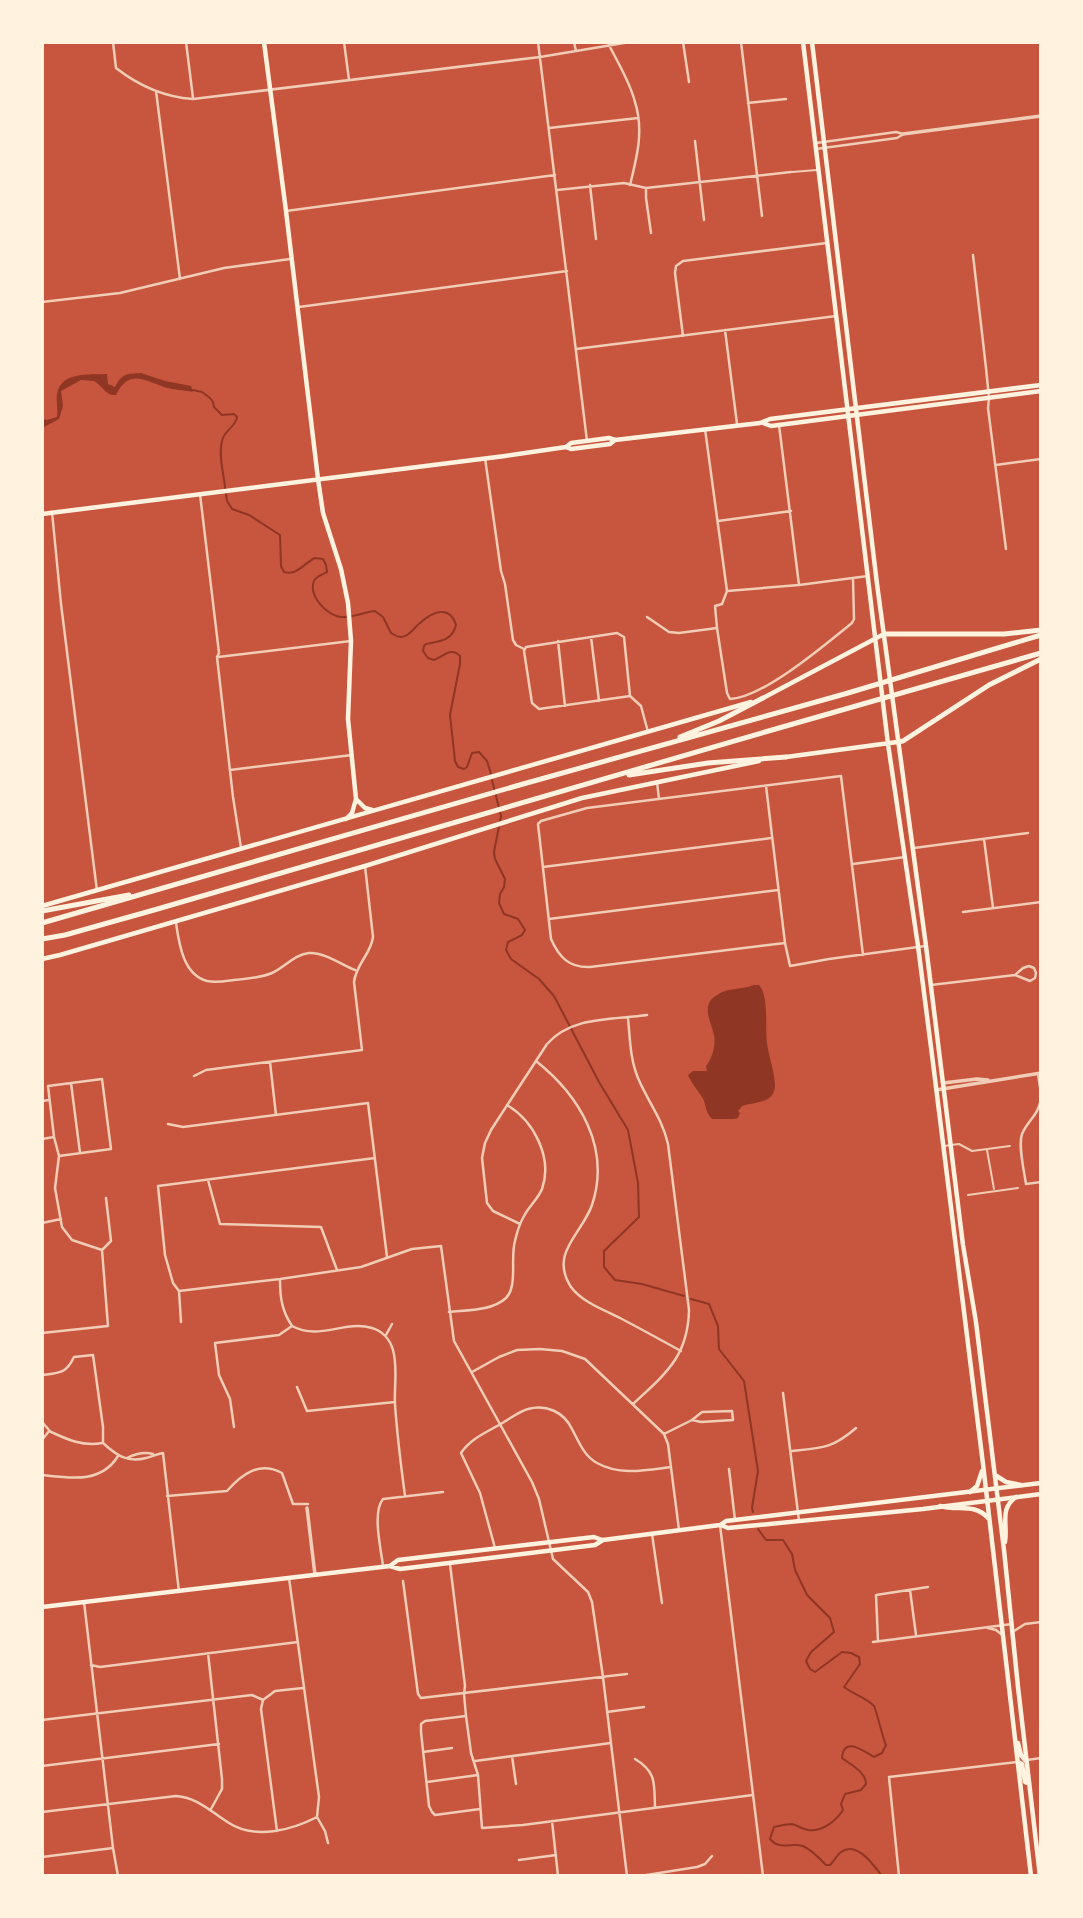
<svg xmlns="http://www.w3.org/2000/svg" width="1083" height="1918" font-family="Poppins,sans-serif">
<rect width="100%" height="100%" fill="#c8553d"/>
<path fill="#8f3625" d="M141 373 165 381 191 386 193 392C184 390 173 390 164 387 143 380 129 369 116 395 105 396 103 386 94 381L81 380 61 391 63 406 59 419 42 428V419L47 420 57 417C58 409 56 401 57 394 61 371 90 375 107 374L108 384 115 387C122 373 127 374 141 373Z
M754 985H759C769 995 765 1028 767 1043 768 1054 778 1082 774 1091 770 1104 753 1102 742 1106L738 1111 740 1113 738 1118 734 1119H712C704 1110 707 1105 702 1097 697 1089 692 1084 688 1075L693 1071H707L706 1066C712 1059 716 1045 714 1035 711 1021 700 1005 717 995 728 987 742 990 754 985Z"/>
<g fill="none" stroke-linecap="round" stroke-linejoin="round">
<path stroke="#8f3625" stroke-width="2" d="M193 390 202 392 210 398 213 402 214 407 222 415 234 414 237 417C236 427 224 430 222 441 218 455 224 474 225 488
M226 494 227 501 232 509 249 515 280 535 281 566 284 572C297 576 304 563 315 558L323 559 326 565 327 572C323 574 315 577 314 581 308 596 328 617 342 617 353 618 364 612 375 611L383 617 391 633C396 636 401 639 407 635 412 632 416 626 420 623 432 612 450 604 456 625 452 641 440 641 426 644L424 646 423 651 428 658 434 660C443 657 451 646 460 656V664L450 715 455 761 458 767 464 769 467 767 472 753 479 752 487 761 491 774
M492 780 501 816 494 852 495 859 505 879 504 887 500 894 499 903 504 914 518 919 525 930 522 935 508 942 506 950 511 959 539 979 554 996 599 1082 628 1130 638 1183 639 1217 604 1251V1267L615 1280 642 1284 684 1296
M691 1299 709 1304 718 1326 719 1349 744 1381 758 1471 752 1508 753 1512
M758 1529 766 1540H783L792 1554 795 1570 807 1595 830 1618 834 1632 811 1652 806 1661 810 1669 815 1672 842 1652 851 1653 859 1657 860 1664 844 1687C853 1694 867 1698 874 1706 876 1709 883 1739 886 1745L882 1753 874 1757C862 1750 844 1736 842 1758 851 1765 866 1772 866 1784L861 1790 845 1794 841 1804 843 1810C836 1821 822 1832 808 1830 802 1829 797 1825 792 1824 785 1824 780 1826 774 1827L770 1839C780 1851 791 1842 803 1846 812 1850 819 1858 826 1865H830C834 1861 837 1855 841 1852 857 1840 874 1866 882 1876"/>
<path stroke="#f1ccb7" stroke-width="2" d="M792 172 817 170
M944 1146 959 1144 972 1151 1010 1146
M987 1150 994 1189
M968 1195 1018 1188"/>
<path stroke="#f1ccb7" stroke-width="2.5" d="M113 42 116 68C139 86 164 97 193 99L540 57 630 42
M186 42 193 98
M344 42 349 80
M538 42 587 441
M574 42 576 51
M683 42 689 82
M741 42 762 216
M609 45C618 63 630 82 635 102 644 130 637 157 630 185
M156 91 180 279
M748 103 786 99
M549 128 638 118
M695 141 704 220
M816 143 896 132 903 134
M816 149 897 138 902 135
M590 185 596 239
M646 188V198L651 233
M557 190 624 183 646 188 791 172
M286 211 555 175
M973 255 986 368 989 398 988 408 1006 549
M42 302 120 293 224 268 290 259
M299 307 567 271
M725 330 737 424
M683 336 675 273 676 266 683 261 827 243
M576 349 836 316
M779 425 799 585
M705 429 727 591
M485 458 501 571 505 584 513 640 516 645 524 649
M996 465 1041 459
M200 494 219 653 217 657 233 797 241 848
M52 512 61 604 97 891
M718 521 791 511
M647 617 669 632 679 633 717 628 715 606 722 604 727 591 799 585 868 576
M717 628 727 693 730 699C763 698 826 644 852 623L854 619 853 579
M617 633 624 637 630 696 539 709 532 703 524 651 526 647Z
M591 637 599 701
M558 641 565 706
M218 657 351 641
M630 696 641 706 648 732
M230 770 352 755
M657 782 659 799
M766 786 785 943 790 966 829 959 925 946
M984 839 993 908
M914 848 1028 833
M853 864 905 857
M543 867 771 838
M963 912 1041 902
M549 919 778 890
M176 923C179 943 183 975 207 981 216 983 226 981 234 980 247 979 260 978 272 973 284 968 295 954 309 953 324 952 342 965 355 970
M785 943 590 967C569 968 559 957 551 939L538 824 541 821 587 808 841 776 863 955
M931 985 1015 975 1030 981 1035 978 1036 973 1034 968 1029 966 1023 968 1015 975
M628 1018C630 1038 630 1059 638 1078 648 1102 662 1118 668 1144L689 1310C688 1357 665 1374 633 1404
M536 1061C580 1096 611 1148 592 1205 582 1234 549 1253 571 1287 582 1302 604 1310 620 1318 641 1329 661 1340 681 1351
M270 1062 276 1115
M1038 1074 1041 1094
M194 1076 206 1070 362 1050 354 982C356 964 371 954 373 937L365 866
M71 1083 80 1153
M1041 1099C1038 1116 1028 1120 1022 1134 1018 1145 1024 1171 1026 1184L1041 1182
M42 1101 49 1100
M168 1124 183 1127 368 1103 387 1257
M42 1139 54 1137
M59 1156 111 1149 102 1079 48 1086 54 1137 59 1156 55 1188 62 1227 72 1240 102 1250
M208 1180 220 1224 321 1227 337 1270
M42 1223 61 1219
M520 1224 493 1211 487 1203 482 1158 485 1143 491 1130 547 1044C572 1016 611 1020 647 1015
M102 1250 111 1241 106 1198
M280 1280C280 1298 282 1311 292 1326
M179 1291 280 1279 361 1267 412 1249 441 1246 454 1341 532 1482 539 1499 553 1559 588 1592 592 1602 603 1677 627 1876
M449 1312C467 1310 492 1311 506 1298 518 1286 510 1257 515 1241 517 1232 520 1223 524 1216 529 1206 538 1199 542 1189 553 1158 534 1121 507 1105
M181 1322 179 1291 173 1283 165 1255 158 1186 375 1158
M292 1326C319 1341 344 1320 372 1328 382 1331 390 1339 393 1350 398 1368 394 1386 395 1404 397 1435 401 1466 405 1496
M42 1333 108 1326 102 1250
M386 1335 392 1324
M472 1372 499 1357 517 1350 540 1349 562 1351 585 1359 664 1434 668 1444 679 1530
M42 1375C59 1373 66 1374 74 1357L93 1355 103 1427V1443C116 1455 127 1463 146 1458 152 1457 156 1454 163 1453L179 1592
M297 1387 307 1411 395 1402
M783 1393 799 1521
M42 1422 49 1430
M234 1427 230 1399 219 1375 215 1343 279 1335 292 1326
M664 1434 692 1420 702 1412 732 1411 733 1420 701 1422 692 1420
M42 1440 49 1431C66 1439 83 1447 102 1443
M792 1451C823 1448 833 1448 856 1428
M127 1458C135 1454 145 1452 153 1454
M729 1469 735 1520
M42 1475C70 1478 101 1484 118 1456
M167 1496 227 1491C242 1474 259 1461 282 1473L293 1504H308
M720 1525 763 1876
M652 1534 662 1603
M495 1548 480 1493 461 1453C472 1437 488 1432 504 1422 511 1418 520 1411 528 1409 546 1404 564 1412 572 1429 579 1442 584 1456 597 1463 620 1476 647 1470 671 1467
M450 1564 465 1686 464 1694 466 1716 471 1753 478 1775 482 1828 523 1825 753 1795
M383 1566C381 1549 372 1512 383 1499L443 1492
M403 1581 418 1694 421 1698 627 1674
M910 1590 916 1635
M84 1602 113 1848 118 1876
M988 1628 996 1630 1001 1634
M1014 1631 1025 1624 1041 1622
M878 1641 876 1595 928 1587
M873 1642 1012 1624
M208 1653 222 1779V1789L211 1809
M91 1665 100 1667 298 1642
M607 1712 644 1707
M466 1716 425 1721 421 1724V1732L429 1806 432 1812 435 1815 480 1809
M42 1720 252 1695 263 1700
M423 1752 452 1748
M512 1756 516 1784
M635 1759C657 1772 654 1784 655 1807
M1027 1760 1041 1758
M475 1761 611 1743
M42 1766 219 1744
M427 1782 478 1775
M42 1812 176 1796C199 1798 211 1812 229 1823 255 1840 292 1830 317 1817L319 1797 289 1578
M317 1817 325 1831 328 1843
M552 1821 558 1876
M277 1831 261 1709 263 1700 275 1691 303 1688
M42 1857 113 1848
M519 1860 556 1855
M640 1876 697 1867 705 1864 712 1856
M899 1876 889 1777 1017 1762"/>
<path stroke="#f1ccb7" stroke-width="3.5" d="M903 134 1041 116
M943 1083 977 1079 988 1080
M936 1090 1041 1073
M307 1508 315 1575"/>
<path stroke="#fff3e0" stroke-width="4.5" d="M264 42 286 211 318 479 323 513 341 569 348 603 351 641 348 719 356 799 352 813 346 819
M763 423 771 426 1041 391
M566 447 571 449 610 444 615 440
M42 514 505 456 566 447 571 443 609 438 615 440 760 423 770 419 1041 385
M357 800 365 808 372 810
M42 906 751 702
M42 959 60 955 365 866 582 798 759 761
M721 1525 728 1528 748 1526 923 1509 1041 1494
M390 1566 398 1560 594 1537 602 1540
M42 1607 390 1566 400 1569 595 1545 603 1540 720 1525 726 1521 1041 1483"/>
<path stroke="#fff3e0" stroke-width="4.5" d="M803 42 888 744 918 946 932 1055 983 1464 1031 1876
M812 42 877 584 926 946 963 1245 976 1322 1004 1550 1018 1687 1040 1876
M763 698 884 634
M786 757 897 742
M995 1475 1006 1482 1021 1485
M970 1492 977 1486 982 1471
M940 1506C958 1511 975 1503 988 1518
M1005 1542C1008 1524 999 1509 1016 1497
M1018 1743 1021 1755 1025 1760
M1018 1762 1022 1764 1025 1782 1028 1783"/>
<path stroke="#fff3e0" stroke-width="5" d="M884 634H1004L1041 630
M680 737 719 721 763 698
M897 742 903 741 989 685 1041 659
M629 775 708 763 786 757
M42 911 129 895
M42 923 516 786 848 693 1041 635
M42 939 65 935 154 910 765 732 1041 653"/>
</g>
<rect width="1083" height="1918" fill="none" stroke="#fff3e0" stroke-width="88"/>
</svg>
